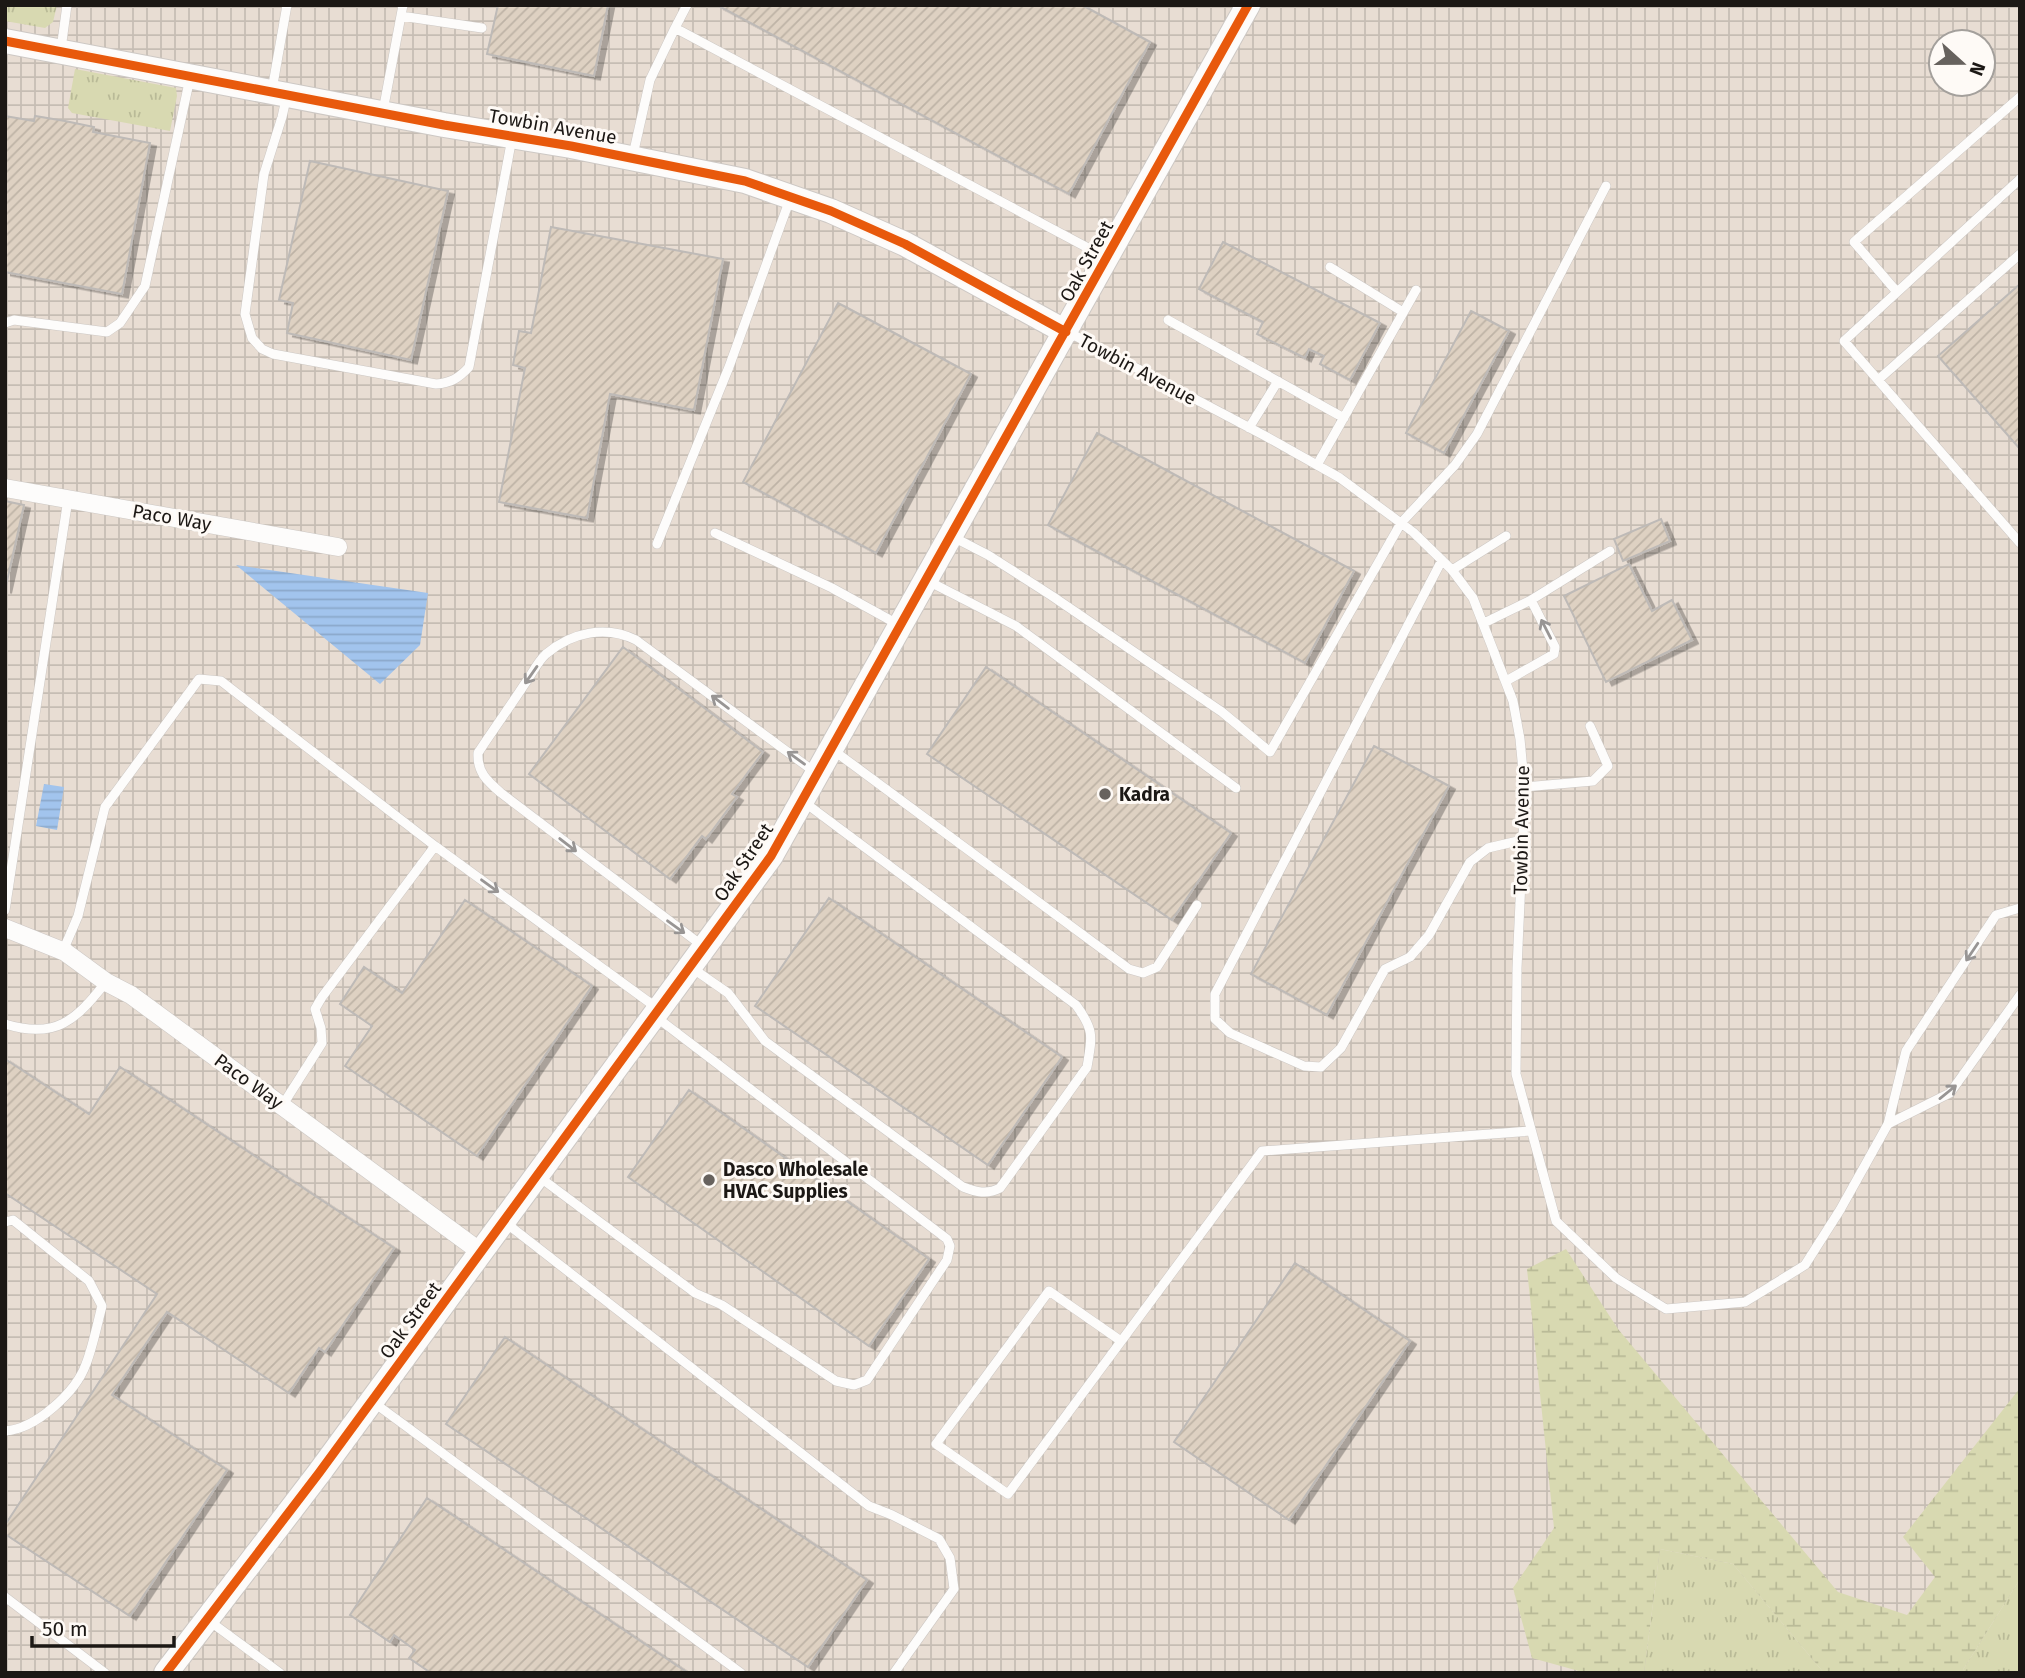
<svg xmlns="http://www.w3.org/2000/svg" width="2025" height="1678" font-family="'Fira Sans',sans-serif">
<defs>
<pattern id="industrial-grid" width="8" height="8" patternUnits="userSpaceOnUse" patternTransform="scale(1.75)"><rect width="8" height="8" fill="#e8ddd3"/><path d="M0 4h8M4 0v8" fill="none" stroke="#c6bdb4"/></pattern>
<pattern id="grass-tufts" width="24" height="20" patternUnits="userSpaceOnUse" patternTransform="scale(1.75)"><rect width="24" height="20" fill="#d8d9b1"/><path d="M3 7l-1-3M5 7V3M7 7l1-3M15 17l-1-3M17 17v-4M19 17l1-3" fill="none" stroke="#b9ba97"/></pattern>
<pattern id="wetland-marsh" width="20" height="14" patternUnits="userSpaceOnUse" patternTransform="scale(1.75)"><rect width="20" height="14" fill="#d8d9b1"/><path d="M1 5h8M5 5V1M11 12h8M15 12V8" fill="none" stroke="#b9ba97"/></pattern>
<pattern id="water-rules" width="6" height="5" patternUnits="userSpaceOnUse" patternTransform="scale(1.75)"><rect width="6" height="5" fill="#a2c4ed"/><path d="M0 2.5h6" fill="none" stroke="#8ba8ca"/></pattern>
<pattern id="building-hatch" width="6" height="6" patternUnits="userSpaceOnUse" patternTransform="scale(1.75)"><rect width="6" height="6" fill="#ded1c2"/><path d="M-1 1l2-2M0 6l6-6M5 7l2-2" fill="none" stroke="#beb3a6"/></pattern>
<filter id="shadow"><feDropShadow dx="6" dy="3.5" stdDeviation="0" flood-color="#0004"/></filter>
</defs>
<rect width="100%" height="100%" fill="#f2ece7"/>
<path fill="url(#industrial-grid)" fill-rule="evenodd" d="M5 5H2020V1673H5ZM1941 42H1983V84H1941Z"/>
<path fill="url(#grass-tufts)" d="M5 5H57L53 22 45 28 5 21Z
M75 69 176 88 177 96 170 131 72 113 68 108Z
M1660 1549 1733 1564 1824 1673H1644Z
M2020 1579V1673H1961Z"/>
<path fill="url(#wetland-marsh)" d="M1566 1249 1618 1329 1838 1592 1907 1615 1935 1577 1903 1537 2020 1388V1579L1961 1673H1824L1733 1564 1660 1549 1644 1673H1586L1532 1658 1513 1588 1554 1528 1527 1269Z"/>
<path fill="url(#water-rules)" d="M236 565 428 593 420 645 380 684Z
M44 784 64 787 57 830 36 826Z"/>
<path fill="url(#building-hatch)" stroke="#bebab7" stroke-width="2" filter="url(#shadow)" d="M498 5H608L594 76 487 54Z
M717 5H1082L1150 42 1069 194Z
M5 116 34 121 35 116 65 121 94 127 93 132 150 143 122 294 5 272Z
M310 161 448 191 411 360 287 333 293 303 279 300Z
M551 227 723 259 694 410 610 394 587 518 499 502 525 368 513 365 519 331 531 333Z
M1223 242 1380 323 1350 380 1320 364 1324 356 1309 349 1305 358 1257 334 1263 322 1199 289Z
M2020 284V449L1938 356Z
M838 303 971 374 876 553 743 482Z
M1471 311 1509 331 1444 453 1406 433Z
M1097 433 1354 571 1305 663 1048 525Z
M5 501 24 505 5 590Z
M1661 519 1670 541 1623 561 1614 539Z
M1629 564 1652 611 1672 600 1692 640 1606 682 1564 596Z
M623 647 763 752 732 794 737 797 706 839 702 836 670 879 529 774Z
M986 667 1231 833 1172 920 927 754Z
M1374 746 1449 786 1327 1015 1251 974Z
M829 898 1062 1057 988 1165 755 1006Z
M465 900 592 986 477 1156 345 1066 372 1026 340 1004 364 967 402 993Z
M5 1059 89 1114 120 1067 394 1248 325 1352 319 1348 289 1393 167 1312 112 1395 227 1470 130 1616 5 1534V1525L157 1294 5 1193Z
M689 1090 929 1259 869 1346 628 1177Z
M1295 1263 1410 1341 1289 1520 1174 1442Z
M505 1337 867 1580 808 1667 446 1424Z
M427 1498 688 1673H431L409 1658 415 1650 394 1635 390 1642 350 1615Z"/>
<g fill="none" stroke-linecap="round" stroke-linejoin="round">
<g stroke="#cdc8c4" stroke-width="10">
<path id="lane" d="M687 5 675 28 1105 257
M401 16 482 28
M61 49 67 5
M272 90 287 5
M287 95 282 117 264 174 245 314 252 338 262 349 273 354 436 384C451 383 459 378 469 367L512 138
M383 111 403 5
M633 155 650 80 675 28
M2020 179 1844 341 2020 543
M1330 267 1403 312
M1897 292 1854 242 2020 97
M1168 320 1344 418
M5 323 14 320 107 332 120 323 145 286 190 78
M1068 332 1267 437 1340 478 1413 532 1452 570 1473 598 1513 701 1520 739 1525 792 1517 968 1516 1074 1556 1221 1616 1278 1666 1309 1745 1302 1805 1265 1840 1210 1888 1124 1906 1051 1996 915 2020 908
M1878 380 2020 254
M1249 428 1278 381
M1317 465 1416 290
M715 533 832 588 899 625
M953 537 988 555 1052 596 1222 712 1270 752 1401 523 1455 465 1477 434 1606 186
M657 544 729 367 790 199
M1442 560 1215 994V1019L1230 1033 1304 1066 1321 1067 1341 1048 1385 969 1410 957 1429 935 1470 862 1488 848 1522 840
M1452 570 1506 536
M928 581 1016 626 1236 788
M1484 623 1531 600 1610 551
M1506 681 1554 654 1555 647 1531 600
M833 750 1129 969 1143 973 1157 967 1197 905
M1524 787 1593 781 1608 766 1590 726
M5 910 68 499
M704 947 501 793C487 781 477 772 478 753 493 730 509 708 524 685 531 676 537 662 546 654 572 632 606 625 636 640L816 773
M63 951 78 916 105 807 199 679 221 681 435 846 657 1008
M692 968 728 993 765 1041 963 1187C976 1192 987 1195 1000 1188L1087 1067C1092 1037 1095 1031 1076 1005L804 802
M5 1024C56 1040 76 1020 106 982
M282 1106 322 1043 321 1028 315 1009 322 997 435 846
M1888 1124 1950 1093 2020 995
M538 1176 695 1293 722 1305 836 1381 854 1385 867 1380 947 1260 950 1246 947 1239 656 1017
M5 1222 13 1220 89 1281 102 1306C97 1325 93 1346 86 1364 76 1392 36 1429 5 1431
M506 1223 869 1506 892 1515 939 1539 950 1558 954 1589 894 1673
M1121 1341 1049 1291 936 1444 1008 1494 1262 1151 1531 1131
M373 1402 741 1673
M5 1597 105 1673
M208 1620 280 1673"/>
</g>
<g stroke="#cdc8c4" stroke-width="19">
<path id="street" d="M5 488 338 547
M5 928 65 952 106 982 131 995 482 1253"/>
</g>
<g stroke="#cdc8c4" stroke-width="26">
<path id="secondary" d="M5 41 444 125 571 146 745 181 831 211 905 244 1066 332
M166 1673 319 1473 771 856 1248 5"/>
</g>
<use href="#lane" stroke="#fdfcfb" stroke-width="9"/>
<use href="#street" stroke="#fdfcfb" stroke-width="18"/>
<use href="#secondary" stroke="#fdfcfb" stroke-width="24"/>
<g stroke="#fefaf6" stroke-width="13">
<path id="cycleway" d="M5 41 444 125 571 146 745 181 831 211 905 244 1066 332
M166 1673 319 1473 771 856 1248 5"/>
</g>
<use href="#cycleway" stroke="#e8590c" stroke-width="9"/>
</g>
<defs><path id="oneway-shaft" d="M-6 0H5M1.5-3L5.5 0L1.5 3" fill="none" stroke-width="1.6" stroke-linecap="round" stroke-linejoin="round" transform="scale(1.75)"/></defs>
<g stroke="#989594">
<use href="#oneway-shaft" transform="translate(1546 629) rotate(-117)"/>
<use href="#oneway-shaft" transform="translate(531 675) rotate(125)"/>
<use href="#oneway-shaft" transform="translate(720 702) rotate(-143)"/>
<use href="#oneway-shaft" transform="translate(796 758) rotate(-144)"/>
<use href="#oneway-shaft" transform="translate(568 845) rotate(38)"/>
<use href="#oneway-shaft" transform="translate(490 886) rotate(36)"/>
<use href="#oneway-shaft" transform="translate(676 927) rotate(36)"/>
<use href="#oneway-shaft" transform="translate(1972 952) rotate(124)"/>
<use href="#oneway-shaft" transform="translate(1948 1092) rotate(-39)"/>
</g>
<g fill="#67625e" stroke="#fefaf6" stroke-width="2.5">
<circle cx="1105" cy="794" r="7"/>
<circle cx="709" cy="1180" r="7"/>
</g>
<g text-anchor="middle" stroke-width="6" stroke-linejoin="round" paint-order="stroke">
<g font-size="19" fill="#1c1815" stroke="#fefaf6">
<text transform="translate(553 126) rotate(10)" y="7">Towbin Avenue</text>
<text transform="translate(1086 261) rotate(-61)" y="7">Oak Street</text>
<text transform="translate(1138 369) rotate(28)" y="7">Towbin Avenue</text>
<text transform="translate(172 517) rotate(10)" y="7">Paco Way</text>
<text transform="translate(1521 830) rotate(-89)" y="7">Towbin Avenue</text>
<text transform="translate(743 862) rotate(-56)" y="7">Oak Street</text>
<text transform="translate(249 1081) rotate(36)" y="7">Paco Way</text>
<text transform="translate(410 1320) rotate(-54)" y="7">Oak Street</text>
</g>
<g font-size="19" font-weight="bold" fill="#1c1815" stroke="#fefaf6" text-anchor="start">
<text x="1119" y="801">Kadra</text>
<text x="723" y="1176">Dasco Wholesale<tspan x="723" dy="22">HVAC Supplies</tspan></text>
</g>
</g>
<rect width="2025" height="1678" fill="none" stroke="#1c1815" stroke-width="14"/>
<g transform="translate(1962 63) rotate(111)"><circle r="33" fill="#fefaf6" stroke="#a4a09c" stroke-width="2"/>
<path d="M0-5L12 26L0 18L-12 26Z" fill="#67625e"/>
<text y="-10" font-size="19" font-weight="bold" text-anchor="middle" fill="#1c1815">N</text>
</g>
<path d="M32 1636v10h142v-10" fill="none" stroke="#1c1815" stroke-width="3.5"/>
<text x="42" y="1636" font-size="21" fill="#1c1815" stroke="#fefaf6" stroke-width="5" paint-order="stroke">50 m</text>
</svg>
